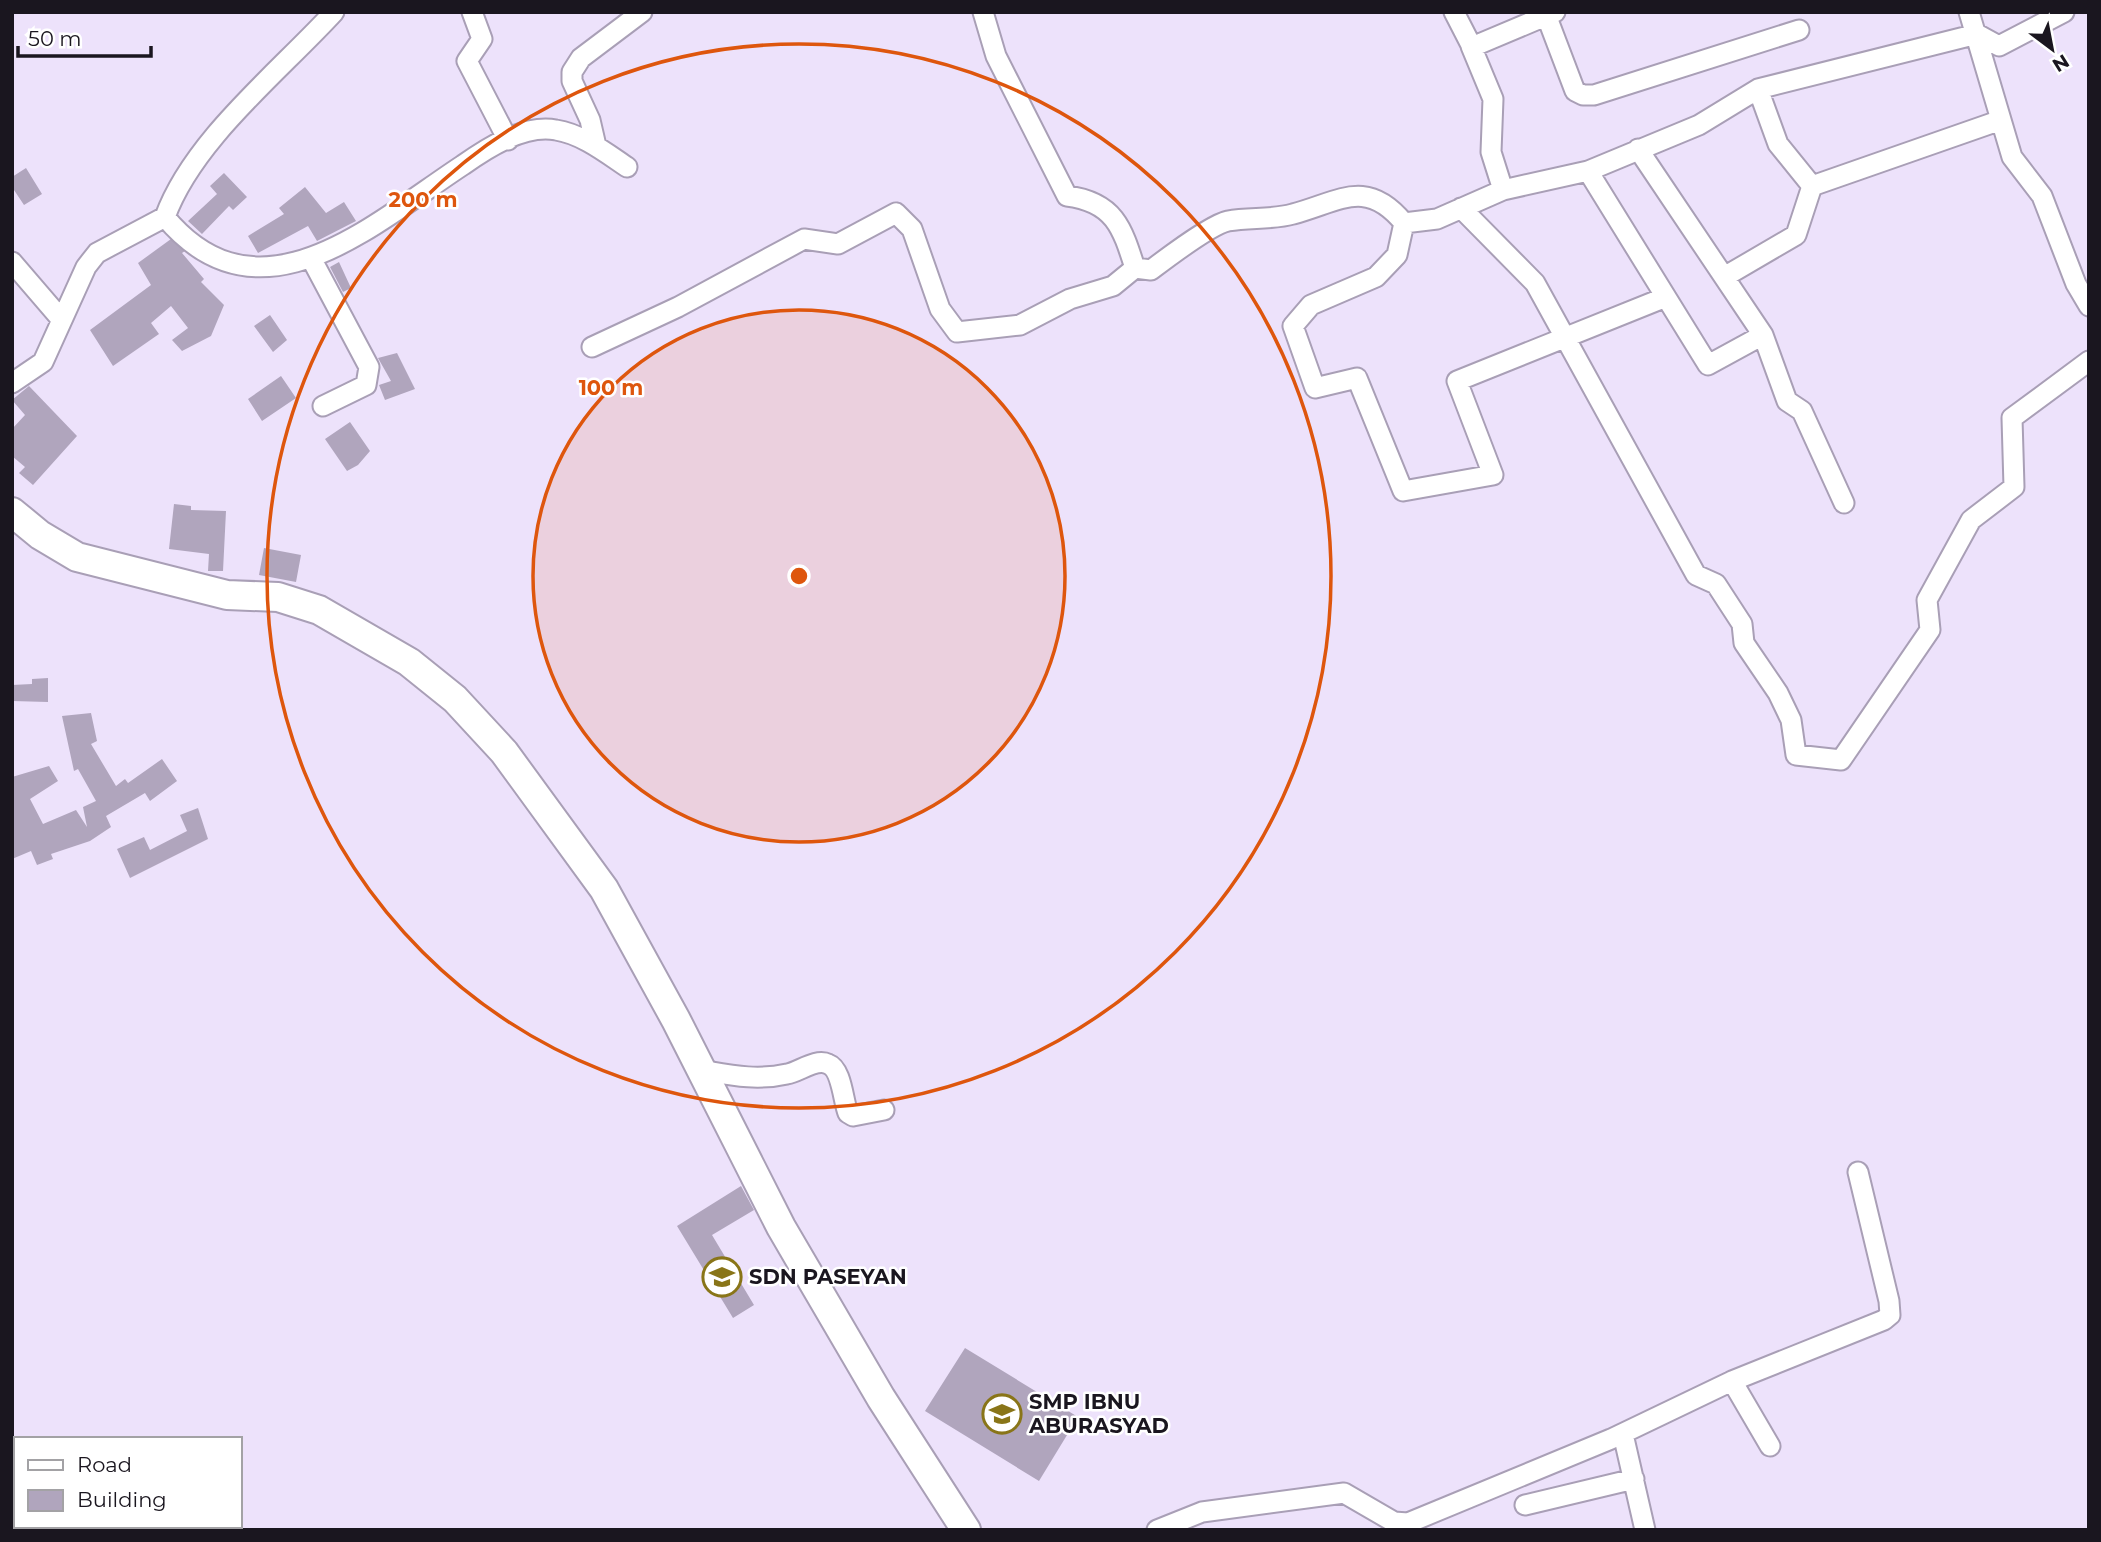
<svg xmlns="http://www.w3.org/2000/svg" width="2101" height="1542" font-family="Montserrat,sans-serif">
<rect width="100%" height="100%" fill="#ede2fb"/>
<path fill="#b0a5bd" d="M26 168 42 194 24 205 12 187V177Z
M224 173 247 197 233 210 229 206 202 234 188 221 217 194 210 186Z
M305 187 326 213 344 202 356 221 317 241 308 226 258 253 248 236 284 214 279 208Z
M171 239 185 251 182 253 204 279 201 282 224 305 211 336 182 351 172 340 188 328 171 306 151 323 159 334 113 366 90 330 151 285 138 263Z
M339 262 351 288 343 292 330 267Z
M270 315 287 340 273 352 254 326Z
M397 353 415 389 385 400 379 385 391 381 378 358Z
M281 376 296 398 262 421 248 399Z
M29 386 77 436 33 485 19 473 25 467 12 456V429L25 415 12 400Z
M350 422 370 451 358 465 347 471 325 439Z
M174 504 191 506V510L226 511 223 571H208L209 554 169 549Z
M264 548 301 555 296 582 259 575Z
M48 678V702L12 701V685L32 684V679Z
M91 713 97 741 91 744 116 786 125 779 128 783 162 759 177 781 150 801 145 793 106 816 111 827 90 841 51 854 53 859 37 865 31 851 12 859V777L49 766 58 781 30 799 43 824 76 810 87 827 83 807 96 801 78 769 74 771 62 716Z
M198 808 208 839 130 878 117 849 144 837 150 850 187 831 180 815Z
M741 1186 754 1210 712 1235 754 1305 733 1318 677 1226Z
M965 1348 1078 1417 1039 1481 925 1411Z"/>
<g fill="none" stroke-linecap="round" stroke-linejoin="round">
<g stroke="#a99fb6" stroke-width="23">
<path id="street" d="M472 12 482 39 467 61 508 140
M983 12 996 56 1067 196C1114 202 1122 227 1135 268L1151 270C1167 258 1210 225 1228 221 1249 217 1272 220 1293 214 1339 202 1366 177 1404 223L1437 219 1503 190
M1454 12 1472 47 1555 12
M1545 12 1575 91 1583 95H1594L1799 30
M1969 12 2012 157 2042 196 2076 284 2089 306
M1471 46 1493 99 1491 152 1503 190 1588 171 1699 125 1758 89 1977 34 1999 46 2064 12
M1758 89 1778 144 1812 186
M596 146 590 120 572 81V72L581 58 642 12
M1638 149 1763 335 1787 401 1802 411 1844 503
M1588 171 1708 365 1763 335
M1461 208 1535 283 1696 575 1716 584 1742 624 1744 643 1778 693 1791 720 1796 755 1841 760 1930 630 1927 600 1971 520 2014 487 2012 418 2089 361
M165 217C259 330 373 224 463 165 487 148 524 124 556 130 582 134 606 153 627 167
M1404 223 1397 255 1376 277 1311 305 1293 326 1315 388 1357 378 1403 491 1493 475 1457 381 1666 297
M311 258 369 367 366 385 323 406
M12 262 61 319
M1724 277 1796 235 1812 186 2001 120
M592 347 678 307 804 239 838 244 896 213 912 229 940 309 957 332 1020 325 1070 299 1113 286 1135 268
M12 383 43 362 86 267 97 253 165 217C193 140 278 73 334 12
M700 1070C730 1075 756 1081 787 1074 799 1072 816 1058 828 1064 842 1069 843 1101 848 1113L853 1116 884 1110
M1732 1381 1770 1446
M1623 1434 1645 1530
M1525 1505 1634 1479
M1157 1530 1202 1512 1344 1493 1394 1522 1408 1523 1611 1439 1732 1381 1884 1320 1890 1315 1889 1301 1858 1172"/>
</g>
<g stroke="#a99fb6" stroke-width="32">
<path id="secondary" d="M12 512 40 535 77 557 227 595 278 597 319 610 409 662 455 699 504 752 604 889 676 1020 781 1227 881 1398 966 1530"/>
</g>
<use href="#street" stroke="#fff" stroke-width="19"/>
<use href="#secondary" stroke="#fff" stroke-width="28"/>
</g>
<circle cx="799" cy="576" r="266" fill="#de560d" fill-opacity=".12"/>
<g fill="none" stroke="#de560d" stroke-width="3.5">
<circle cx="799" cy="576" r="266"/>
<circle cx="799" cy="576" r="532"/>
</g>
<defs>
<g id="school-ring" transform="scale(2.0125)"><circle r="9.5" fill="#fff" stroke="#897518" stroke-width="1.5"/><path d="M0-5L7-2L0 1L-7-2ZM-4 1L0 2.5L4 1V4Q0 6-4 4Z" fill="#897518"/></g>
</defs>
<g fill-rule="evenodd">
<use href="#school-ring" x="722" y="1277"/>
<use href="#school-ring" x="1002" y="1414"/>
</g>
<g text-anchor="middle" stroke-width="5" stroke-linejoin="round" paint-order="stroke">
<g font-size="21" font-weight="bold" fill="#1a161f" stroke="#fff" text-anchor="start">
<text x="749" y="1284">SDN PASEYAN</text>
<text x="1029" y="1409">SMP IBNU<tspan x="1029" dy="24">ABURASYAD</tspan></text>
</g>
</g>
<circle cx="799" cy="576" r="10" fill="#de560d" stroke="#fff" stroke-width="3.5"/>
<g font-size="21" text-anchor="middle" font-weight="bold" fill="#de560d" stroke="#fff" stroke-width="5" stroke-linejoin="round" paint-order="stroke">
<text x="423" y="207">200 m</text>
<text x="611" y="395">100 m</text>
</g>
<rect width="2101" height="1542" fill="none" stroke="#1a161f" stroke-width="28"/>
<rect x="14" y="1437" width="228" height="91" fill="#ffffff" stroke="#a3a2a5" stroke-width="2"/>
<rect x="28" y="1460" width="35" height="10" fill="#ffffff" stroke="#a3a2a5" stroke-width="2"/>
<text x="77" y="1472" font-size="21" fill="#1a161f">Road</text>
<rect x="28" y="1490" width="35" height="21" fill="#b0a5bd" stroke="#a3a2a5" stroke-width="2"/>
<text x="77" y="1507" font-size="21" fill="#1a161f">Building</text>
<g transform="translate(2052 49) rotate(148)" stroke="#ffffff" stroke-width="5" paint-order="stroke">
<path d="M0-5L12 26L0 18L-12 26Z" fill="#1a161f"/>
<text y="-10" font-size="19" font-weight="bold" text-anchor="middle" fill="#1a161f">N</text>
</g>
<path d="M18 46v10h133v-10" fill="none" stroke="#1a161f" stroke-width="3.5"/>
<text x="28" y="46" font-size="21" fill="#1a161f" stroke="#ffffff" stroke-width="5" paint-order="stroke">50 m</text>
</svg>
